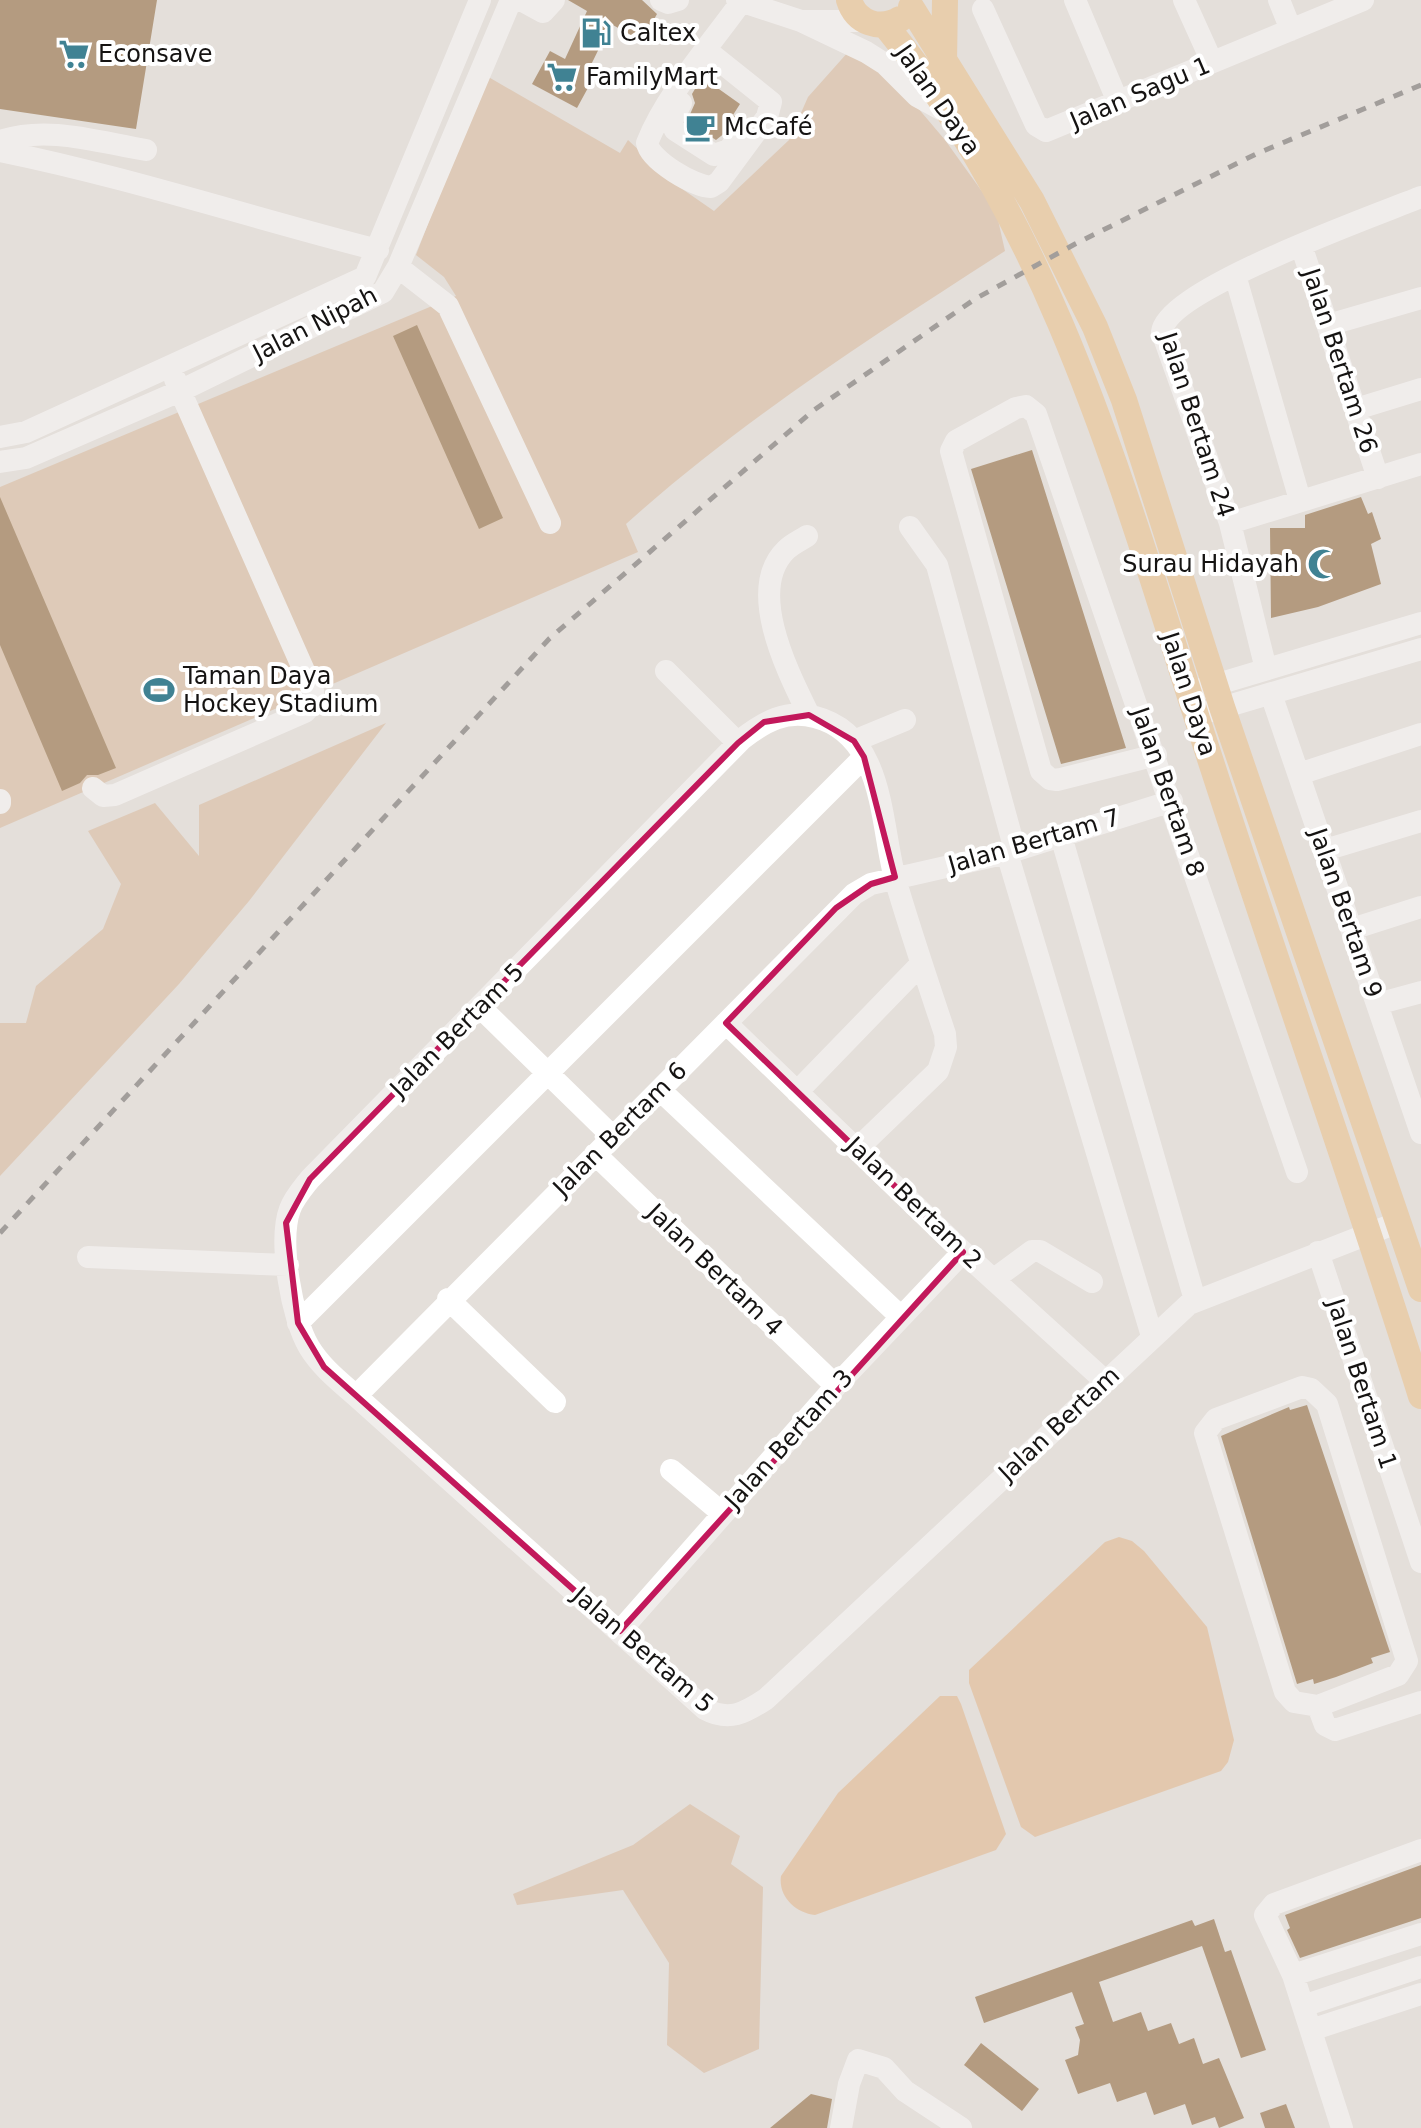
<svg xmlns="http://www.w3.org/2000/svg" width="1421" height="2128" font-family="'DejaVu Sans',sans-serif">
<rect width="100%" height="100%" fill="#e4dfda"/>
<path fill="#d7b28e" d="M849 51 884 68 945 140 996 211 1005 251C873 336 743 419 626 524L638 552 0 828V487L456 296 444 277 416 255 485 75 620 153 628 140 675 184 714 211 789 140 808 97Z
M386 723 249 901 179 984 0 1176V1023H26L36 986 103 929 121 884 88 831 155 803 199 856V805Z
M690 1804 740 1836 731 1864 763 1887 759 2049 704 2073 667 2045 669 1963 623 1890 517 1905 513 1894 633 1845Z"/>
<path fill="#e2ae79" d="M1119 1537 1132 1541 1144 1551 1207 1627 1234 1740 1228 1762 1221 1771 1035 1837 1021 1827 969 1683V1670L1105 1542Z
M940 1696H957L961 1704 1006 1834 996 1850 815 1915C795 1913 778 1896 781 1876L838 1793Z"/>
<path fill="#7a4b12" d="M0 0H157L136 129 0 109Z
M568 0H642L657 14 642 41 611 24 588 71 595 75 577 108 532 84 550 51 565 59 587 11Z
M702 77 740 104 733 115 741 120 716 140 687 121 695 103 692 94Z
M417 325 503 518 479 529 393 336Z
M1032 450 1126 748 1061 764 971 469Z
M0 497 116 768 98 775H87L80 783 62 791 0 645Z
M1361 497 1368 514 1372 512 1381 539 1371 544 1381 584 1318 607 1271 618 1270 528H1305V515Z
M1307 1405 1390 1652 1371 1658 1373 1663 1336 1677 1314 1684 1313 1679 1297 1684 1221 1436 1289 1407 1290 1410Z
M1421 1865V1918L1300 1958 1287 1930 1290 1928 1285 1915Z
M1214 1919 1225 1952 1231 1950 1266 2050 1241 2058 1202 1946 1099 1982 1113 2022 1141 2012 1148 2031 1171 2023 1179 2044 1194 2038 1203 2064 1219 2058 1244 2118 1219 2128 1215 2117 1192 2125 1185 2104 1154 2115 1146 2092 1117 2102 1110 2083 1078 2094 1065 2060 1078 2055 1080 2040 1075 2027 1084 2024 1072 1992 984 2023 975 1997 1192 1920 1195 1926Z
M981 2043 1039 2089 1022 2111 964 2065Z
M811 2094 832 2099 827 2128H770Z
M1286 2104 1295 2128H1265L1260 2113Z"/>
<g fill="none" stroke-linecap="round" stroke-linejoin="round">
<path stroke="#fff" stroke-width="22" d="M521 0 543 12 554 0
M661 0 668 3 678 0
M737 0 801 21H865
M1075 0 1118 102
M1184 0 1212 62
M1279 0 1291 30
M983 9 1036 125 1046 131 1363 0
M801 21 866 52 885 64 917 96 950 114
M706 50 771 102 767 117 719 182 711 187C694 186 650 161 647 143 666 95 711 44 741 2
M681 103 671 122 675 130 714 155 729 150 738 137
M0 141C47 125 98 142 146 150
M0 151C128 177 252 218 378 250
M1301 245 1378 478
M398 267 448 306 550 523
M1235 275 1300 500
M1328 325 1421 298
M1356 409 1421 389
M0 437 26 432 365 277 480 0
M0 462 26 458 180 391 383 292 398 267 511 0
M1230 523 1421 464
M910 527 937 565 1015 850
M807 536C801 540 792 544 786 550 745 590 789 674 809 715
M1266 669 1230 523 1162 332C1167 289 1377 215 1421 197
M666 671 738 743
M1201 689 1421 623
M1271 694 1421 1133
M1208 712 1421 649
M854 741 905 720
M1156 755 1057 780 1050 779 1041 771 951 451 956 441 1016 408 1026 406 1036 414 1297 1172
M1299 774 1421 734
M93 788 103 796 115 795 305 712 313 703V691L175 379
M0 800V803
M1061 836 1195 1300
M1325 850 1421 821
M1007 853 1152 1336
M1352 929 1421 907
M1377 1004 1421 992
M480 1007 612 1136
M726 1023 963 1252 1105 1381
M660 1090 901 1317
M797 1092 921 964
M858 1148 938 1071 946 1047 945 1034C928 983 911 933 896 882 880 827 886 735 815 717 786 709 764 722 742 739L310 1179C303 1188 294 1198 290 1209 278 1241 292 1319 309 1347 321 1367 339 1381 356 1396L705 1709C729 1722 745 1713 766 1699L1189 1304 1399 1222
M595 1154 836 1386
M1318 1252 1421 1562
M88 1257 288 1265
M994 1279 1032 1251H1040L1092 1282
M448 1299 555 1402
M298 1323 864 757
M1302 1387 1311 1389 1327 1404 1407 1661 1398 1675 1318 1706 1294 1702 1285 1692 1205 1433 1216 1419Z
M356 1396 854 894 871 884 1007 853 1172 801
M671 1470 722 1513
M620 1631 836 1386 963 1252
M1318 1706 1325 1725 1335 1730 1421 1702
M1293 1975 1421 1934
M1303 2006 1421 1967
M1311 2030 1421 1994
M841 2128 849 2084 858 2060 884 2068 905 2091 961 2128
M1342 2128 1293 1975 1265 1915 1274 1904 1421 1850"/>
<path stroke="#edba76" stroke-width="26" d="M849 0C856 23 880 31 900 19
M911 7 1032 201 1095 327 1124 400 1222 707 1421 1289
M885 25C1061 239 1128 509 1213 768 1281 978 1355 1186 1421 1396
M944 62 945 0"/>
<path stroke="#53504e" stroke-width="5" stroke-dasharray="10 10" stroke-linecap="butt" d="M0 1233 549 639 814 410 975 299 1075 244 1256 154 1421 85"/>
</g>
<path d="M0 0H1421V2128H0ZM809 715 854 741 864 757 895 877 871 884 836 908 726 1023 963 1252 620 1631 324 1367 298 1323 286 1223 310 1179 738 743 764 722Z" fill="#e4dfda" fill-opacity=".55" fill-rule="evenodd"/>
<path fill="none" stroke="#c2185b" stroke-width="6" stroke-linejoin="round" d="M809 715 854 741 864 757 895 877 871 884 836 908 726 1023 963 1252 620 1631 324 1367 298 1323 286 1223 310 1179 738 743 764 722Z"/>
<defs>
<g id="fuel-bare" transform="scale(2.4)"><path d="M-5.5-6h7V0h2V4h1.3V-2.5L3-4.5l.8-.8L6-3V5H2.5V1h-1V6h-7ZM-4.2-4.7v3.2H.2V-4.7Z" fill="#408293" stroke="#fff" stroke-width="2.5" paint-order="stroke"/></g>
<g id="supermarket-bare" transform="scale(2.4)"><path d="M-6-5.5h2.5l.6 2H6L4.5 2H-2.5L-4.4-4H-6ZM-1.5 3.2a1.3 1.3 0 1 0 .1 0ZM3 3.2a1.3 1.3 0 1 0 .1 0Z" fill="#408293" stroke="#fff" stroke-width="2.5" paint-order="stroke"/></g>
<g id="cafe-bare" transform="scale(2.4)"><path d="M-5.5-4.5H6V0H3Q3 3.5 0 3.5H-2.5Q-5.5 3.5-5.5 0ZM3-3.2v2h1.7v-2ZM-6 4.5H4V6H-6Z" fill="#408293" stroke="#fff" stroke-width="2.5" paint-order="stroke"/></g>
<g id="mosque-bare" transform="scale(2.4)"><path d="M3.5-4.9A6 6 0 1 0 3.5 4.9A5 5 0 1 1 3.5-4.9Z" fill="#408293" stroke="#fff" stroke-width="2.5" paint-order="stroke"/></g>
<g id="stadium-bare" transform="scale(2.4)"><path d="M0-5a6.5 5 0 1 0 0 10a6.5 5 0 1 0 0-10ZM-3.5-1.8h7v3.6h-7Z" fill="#408293" stroke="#fff" stroke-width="2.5" paint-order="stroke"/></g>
</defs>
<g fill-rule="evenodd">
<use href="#fuel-bare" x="596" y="33"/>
<use href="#supermarket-bare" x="74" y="54"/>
<use href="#supermarket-bare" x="562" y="77"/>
<use href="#cafe-bare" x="700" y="127"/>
<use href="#mosque-bare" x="1323" y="564"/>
<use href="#stadium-bare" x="159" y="690"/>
</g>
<g text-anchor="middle" stroke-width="8" stroke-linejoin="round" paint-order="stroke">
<g font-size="24" fill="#151312" stroke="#fff" text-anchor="start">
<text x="620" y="41">Caltex</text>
<text x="98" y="62">Econsave</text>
<text x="586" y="85">FamilyMart</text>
<text x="724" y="135">McCafé</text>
<text x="1299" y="572" text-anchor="end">Surau Hidayah</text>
<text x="183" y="684">Taman Daya<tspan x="183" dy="28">Hockey Stadium</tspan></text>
</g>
<g font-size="24" fill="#151312" stroke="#fff">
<text transform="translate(1140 93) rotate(-23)" y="8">Jalan Sagu 1</text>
<text transform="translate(938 100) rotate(55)" y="8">Jalan Daya</text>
<text transform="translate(315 324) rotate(-27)" y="8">Jalan Nipah</text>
<text transform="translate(1340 361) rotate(72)" y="8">Jalan Bertam 26</text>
<text transform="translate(1197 425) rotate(72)" y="8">Jalan Bertam 24</text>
<text transform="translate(1189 694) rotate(72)" y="8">Jalan Daya</text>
<text transform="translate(1168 792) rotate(71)" y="8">Jalan Bertam 8</text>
<text transform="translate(1034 841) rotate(-16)" y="8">Jalan Bertam 7</text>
<text transform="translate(1346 913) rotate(71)" y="8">Jalan Bertam 9</text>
<text transform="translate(457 1030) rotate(-45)" y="8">Jalan Bertam 5</text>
<text transform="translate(620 1129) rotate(-45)" y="8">Jalan Bertam 6</text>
<text transform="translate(914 1203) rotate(44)" y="8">Jalan Bertam 2</text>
<text transform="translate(715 1270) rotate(44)" y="8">Jalan Bertam 4</text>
<text transform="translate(1362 1384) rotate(72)" y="8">Jalan Bertam 1</text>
<text transform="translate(1059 1424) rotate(-43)" y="8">Jalan Bertam</text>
<text transform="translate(789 1439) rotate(-48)" y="8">Jalan Bertam 3</text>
<text transform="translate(643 1650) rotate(41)" y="8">Jalan Bertam 5</text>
</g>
</g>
</svg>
